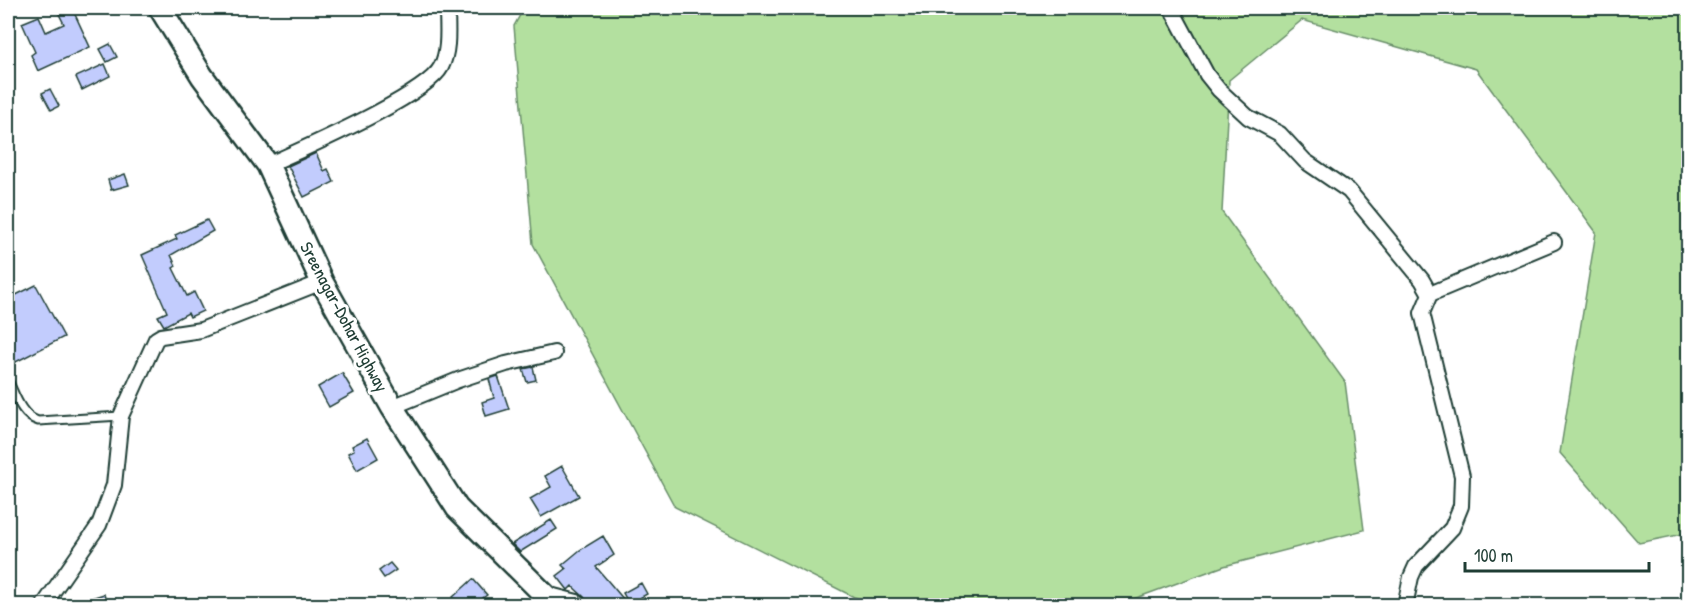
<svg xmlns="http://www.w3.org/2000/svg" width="1696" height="613" font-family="'Patrick Hand',sans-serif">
<rect width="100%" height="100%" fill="#fff"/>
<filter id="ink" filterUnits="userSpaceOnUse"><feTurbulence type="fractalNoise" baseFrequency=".0167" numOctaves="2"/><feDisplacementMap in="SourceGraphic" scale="12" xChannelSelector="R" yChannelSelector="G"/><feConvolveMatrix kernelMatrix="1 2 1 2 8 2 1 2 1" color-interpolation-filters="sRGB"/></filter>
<g filter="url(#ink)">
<path fill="#b3e09f" stroke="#698e6a" stroke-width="1.5" d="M524 8H1688V533L1639 543 1560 453 1596 232 1476 69 1302 20 1229 80 1222 212 1345 382 1364 530 1224 566 1117 605 888 606 854 597 675 507 533 244 514 26Z"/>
<path fill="#c2ccfd" stroke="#1f3d34" stroke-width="1.5" d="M64 8H72L90 47 38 71 31 55 35 52 22 23 39 16 46 32 64 24 57 10Z
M110 44 117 57 107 62 100 49Z
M105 64 110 76 82 90 76 77Z
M50 89 59 106 51 110 42 93Z
M316 153 324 171 328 169 334 182 304 197 288 166Z
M125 174 129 185 111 190 108 180Z
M207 220 213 231 171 255 176 266 173 268 187 296 194 292 203 311 190 317 188 313 164 326 158 316 167 312 142 255 177 239 175 235Z
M36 285 64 337 8 366V299Z
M533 367 536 380 527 382 523 369Z
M342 373 354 393 329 407 318 387Z
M498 376 509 409 486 416 482 402 494 398 489 379Z
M367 438 378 458 357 470 348 453 354 450 352 446Z
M562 466 579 496 541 517 530 499 551 487 545 476Z
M551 520 557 529 520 552 512 544Z
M603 536 614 555 596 567 625 601 620 606H589L584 597 572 586 568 590 557 576 566 569 562 565 580 550Z
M390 563 396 570 384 578 379 571Z
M473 579 487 595 483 598 489 606H461L453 597Z
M641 583 647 594 629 604 623 593Z
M104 594 107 606H75V603Z"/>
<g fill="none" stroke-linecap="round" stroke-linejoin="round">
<g stroke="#1f3d34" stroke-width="11">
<path id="service" d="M8 380C15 394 21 416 38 421L121 416"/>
</g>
<g stroke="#1f3d34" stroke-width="18">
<path id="minor" d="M1171 8 1207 75 1219 90 1248 117 1280 134 1305 161 1349 191 1422 280 1430 294 1422 313 1462 476 1461 506 1452 528 1416 566 1411 577 1405 606
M268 165C302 149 426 96 441 67 450 50 447 26 447 8
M1430 294 1554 242
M392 407 458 380 506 364 554 353
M546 594 577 602 580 606
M43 606 99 525 114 485 121 416 156 339 161 336 201 330 322 282"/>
</g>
<g stroke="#1f3d34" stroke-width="26">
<path id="primary" d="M160 8 202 76 268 165 322 282 392 407 457 508 556 606"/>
</g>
<use href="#service" stroke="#fff" stroke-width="7"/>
<use href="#minor" stroke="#fff" stroke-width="14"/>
<use href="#primary" stroke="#fff" stroke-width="21"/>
</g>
</g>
<g text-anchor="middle" stroke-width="6" stroke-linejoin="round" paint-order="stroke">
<g font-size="18" fill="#1f3d34" stroke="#fff">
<text transform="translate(344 317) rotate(62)" y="6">Sreenagar-Dohar Highway</text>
</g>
</g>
<rect width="1696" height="613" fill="none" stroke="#fff" stroke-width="30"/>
<rect x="15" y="15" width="1666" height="583" fill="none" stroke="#1f3d34" stroke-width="2" filter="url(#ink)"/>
<path d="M1465 562v9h184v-9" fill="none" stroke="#1f3d34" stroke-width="3"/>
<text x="1474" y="562" font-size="18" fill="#1f3d34" stroke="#ffffff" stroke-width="4.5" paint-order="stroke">100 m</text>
</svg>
